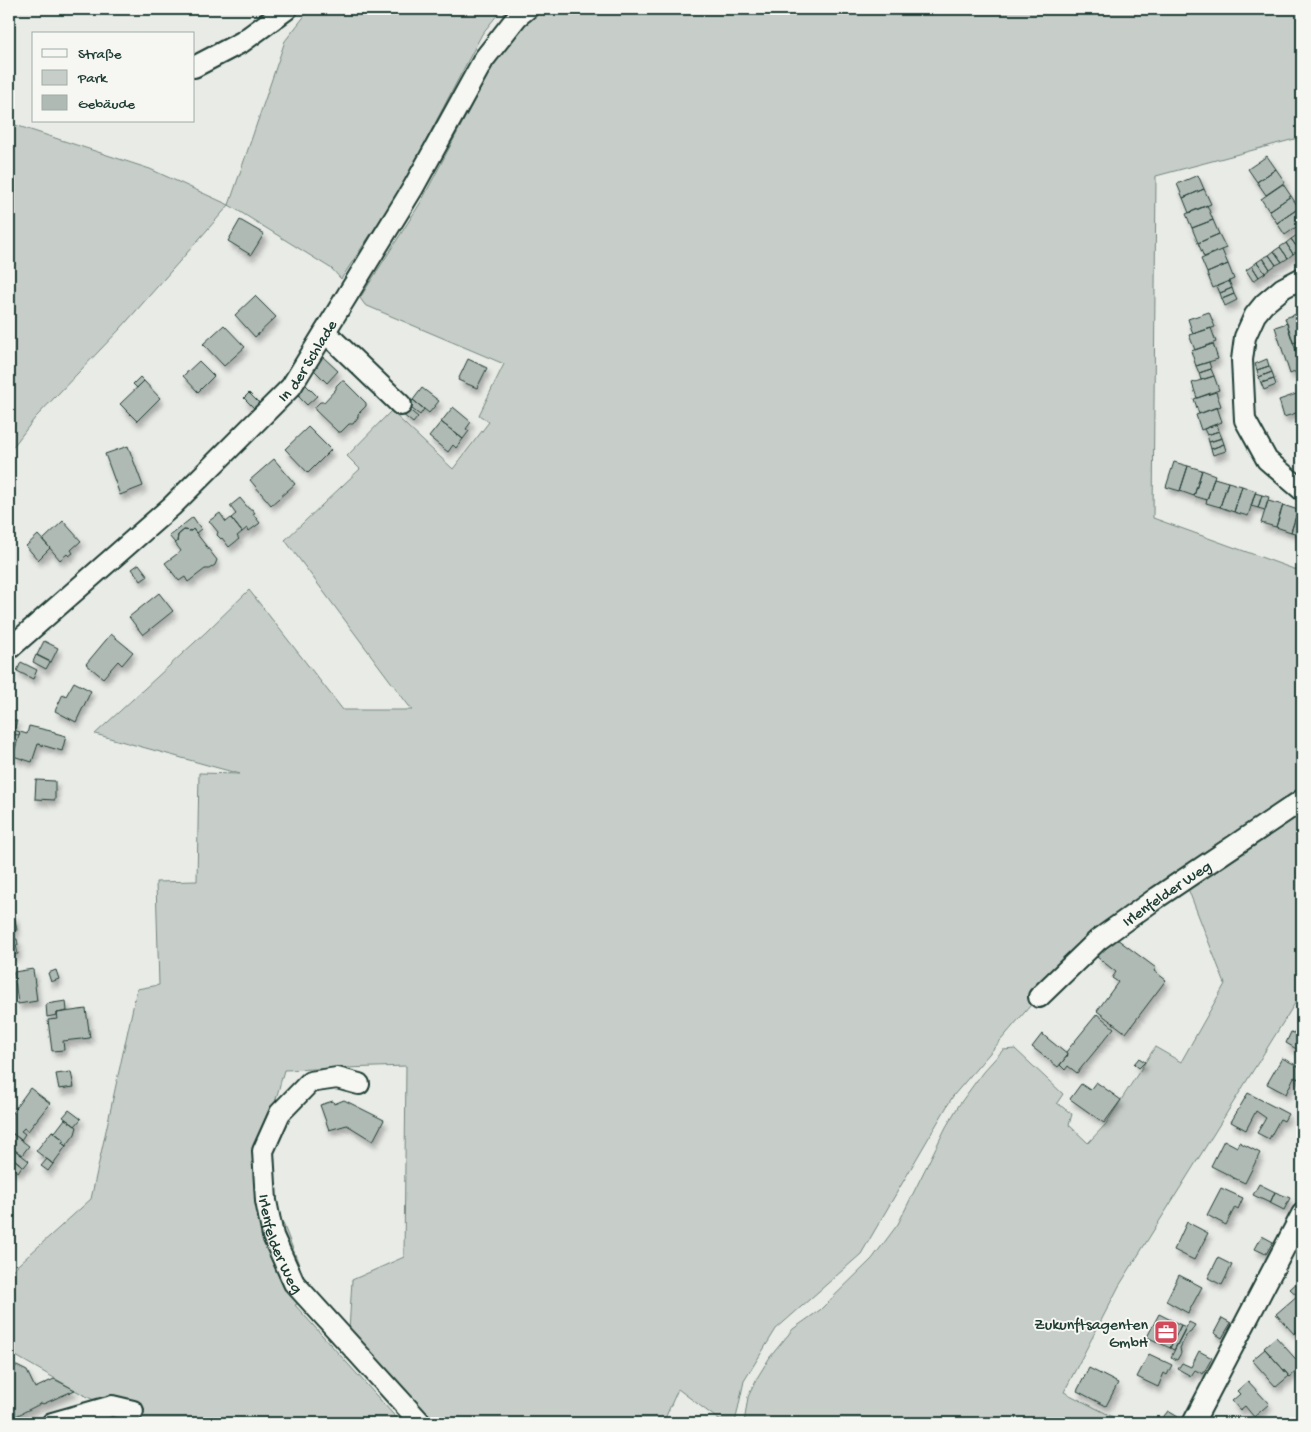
<svg xmlns="http://www.w3.org/2000/svg" width="1311" height="1432" font-family="'Gochi Hand',sans-serif">
<defs>
<filter id="shadow"><feDropShadow dx="3" dy="5.5" stdDeviation="2.5" flood-color="#0004"/></filter>
</defs>
<rect width="100%" height="100%" fill="#e9ebe7"/>
<filter id="ink" filterUnits="userSpaceOnUse"><feTurbulence type="fractalNoise" baseFrequency=".02" numOctaves="2"/><feDisplacementMap in="SourceGraphic" scale="10" xChannelSelector="R" yChannelSelector="G"/><feConvolveMatrix kernelMatrix="1 2 1 2 8 2 1 2 1" color-interpolation-filters="sRGB"/></filter>
<g filter="url(#ink)">
<path fill="#c7cec9" stroke="#73867e" d="M310 9H502L482 34 400 190 341 279 332 269 229 205 121 328 35 418 9 452V123L150 169 229 205 285 41Z
M542 9H1302V137L1156 176 1153 518 1302 572V791L1060 971 953 1096 861 1254 776 1329 744 1381 735 1423H723L678 1389 663 1423H431L349 1331 352 1280 404 1257 406 1066 284 1070 273 1110 274 1200 305 1280 315 1296 295 1305 401 1423H135L124 1412 87 1397 9 1352V1273L91 1199 137 989 159 985 156 882 197 881 199 773 240 774 95 734 206 632 249 590 343 710H412L285 540 360 469 347 456 391 411 453 469 489 422 479 415 504 364 365 305 360 298 421 202 503 45 531 13Z
M1302 807V992L1119 1286 1064 1392 1125 1423H744L748 1397 757 1378 770 1357 793 1329 820 1310 872 1259 898 1224 946 1127 959 1105 983 1072 1003 1050 1015 1049 1063 1094 1057 1103 1072 1114 1069 1125 1088 1143 1105 1125 1155 1047 1181 1062 1225 984 1187 886Z"/>
<path fill="#b0bab5" stroke="#1f3d34" filter="url(#shadow)" d="M1267 156 1276 169 1257 182 1248 169Z
M1276 169 1285 182 1266 195 1257 182Z
M1198 175 1204 189 1183 198 1177 184Z
M1283 184 1291 196 1269 211 1261 199Z
M1204 189 1211 204 1189 213 1183 198Z
M1291 196 1299 208 1277 223 1269 211Z
M1207 205 1213 220 1192 228 1186 214Z
M1299 208 1302 213V223L1285 235 1277 223Z
M240 220 264 234 251 255 228 241Z
M1213 220 1219 234 1198 243 1192 228Z
M1219 234 1226 248 1204 257 1198 243Z
M1297 235 1302 243V248L1299 250 1291 239Z
M1291 239 1299 250 1293 254 1286 243Z
M1286 243 1293 254 1288 258 1280 247Z
M1280 247 1288 258 1282 262 1274 251Z
M1222 250 1228 264 1207 273 1201 259Z
M1274 251 1282 262 1276 265 1269 255Z
M1269 255 1276 265 1270 269 1263 258Z
M1263 258 1270 269 1265 273 1257 262Z
M1257 262 1265 273 1259 277 1252 266Z
M1228 264 1234 279 1213 288 1207 273Z
M1252 266 1259 277 1253 281 1246 270Z
M1229 281 1232 288 1220 293 1217 286Z
M1232 288 1234 294 1222 299 1220 293Z
M1234 294 1237 300 1225 306 1222 299Z
M255 296 276 317 255 337 235 315Z
M1209 312 1215 327 1193 334 1188 319Z
M1299 313 1302 324V340L1293 343 1285 318Z
M1287 323 1302 369 1290 374 1275 327Z
M224 325 245 347 224 366 203 344Z
M1211 328 1216 342 1195 350 1189 335Z
M1213 344 1218 359 1196 366 1191 351Z
M322 356 338 371 327 383 313 369Z
M468 359 487 368 477 388 458 380Z
M1267 359 1269 366 1257 370 1255 364Z
M199 361 214 376 198 392 183 376Z
M1209 362 1211 369 1199 373 1196 366Z
M1269 366 1272 372 1259 377 1257 370Z
M1211 369 1214 376 1201 380 1199 373Z
M1272 372 1274 379 1261 383 1259 377Z
M1214 376 1219 390 1197 398 1192 383Z
M140 377 144 381 137 388 133 384Z
M1274 379 1276 385 1264 390 1261 383Z
M144 381 160 398 137 421 120 404Z
M341 381H344L366 403V406L358 414V417L353 424H349L341 432H338L315 410V407L320 402H324L336 389V386Z
M304 383 317 396 307 405 296 394Z
M422 388 439 401 429 413 413 400Z
M1216 392 1221 406 1199 414 1194 399Z
M1302 392V411L1284 417 1279 400Z
M249 393 259 403 254 408 244 398Z
M413 400 424 409 420 415 408 406Z
M453 407 471 422 466 429 469 431 463 439 441 422Z
M1217 407 1222 422 1201 430 1196 415Z
M407 408 418 417 413 423 402 414Z
M441 422 463 439 456 448 453 445 448 452 429 437Z
M1217 424 1219 431 1207 435 1204 429Z
M308 427 331 450 308 473 285 449Z
M1219 431 1222 438 1209 442 1207 435Z
M1222 438 1224 444 1211 449 1209 442Z
M1224 444 1226 451 1213 455 1211 449Z
M128 446 143 486 120 495 105 454Z
M274 459 295 484 271 505 250 480Z
M1174 462 1188 466 1180 491 1166 487Z
M1188 466 1202 470 1194 496 1180 491Z
M1202 470 1215 475 1207 500 1194 496Z
M1214 478 1228 482 1220 507 1206 503Z
M1228 482 1242 486 1234 512 1220 507Z
M1242 486 1256 491 1248 516 1234 512Z
M1255 493 1262 495 1258 508 1251 506Z
M1262 495 1269 497 1265 510 1258 508Z
M240 498 249 509H252L255 513 253 514 260 523 249 531 247 528 242 532 231 518 236 514 230 506Z
M1268 501 1283 505 1276 527 1261 523Z
M1283 505 1298 510 1291 532 1276 527Z
M1298 510 1302 511V535L1291 532Z
M220 513 226 522 231 518 242 532 237 536 239 539 229 547 222 538 221 539 217 535 218 532 209 521Z
M193 517 201 529 196 533 193 529 191 531 184 530 178 535 177 542 175 543 169 536Z
M63 521 81 541 71 550 73 553 69 556 67 554 60 560 43 540Z
M193 529 217 560 215 565 209 569H205L188 582 185 577 179 581 165 563 181 551 175 543 177 542 178 535 184 530 191 531Z
M38 535 50 548 38 560 26 546Z
M139 564 148 576 141 581 132 569Z
M159 593 173 611 143 635 129 617Z
M111 634 133 652 122 665 118 661 103 678 86 664Z
M44 641 58 648 51 662 37 655Z
M36 655 50 662 46 669 33 662Z
M21 662 37 670 33 679 17 671Z
M74 682 91 691 76 722 55 711 63 694 66 696Z
M9 719 17 721 14 730 20 732 19 735 9 734Z
M29 726 55 732V733L66 736 62 751 38 744 32 762 13 756 20 732 27 734Z
M36 780 55 781V800L35 799Z
M14 915 17 930 9 931V916Z
M14 930V939H17L18 945H16L18 954 9 955V931Z
M1113 936 1156 968 1154 971 1166 980 1126 1033 1097 1011 1118 982 1112 978 1116 972 1097 957Z
M33 969 37 1001 18 1004 14 972Z
M56 970 59 979 51 982 48 973Z
M66 1001 67 1011 57 1013V1015L47 1017 46 1004Z
M86 1009 90 1038 63 1041 64 1050 52 1051 48 1020 58 1019 57 1013Z
M1097 1014 1114 1028 1077 1073 1068 1066 1065 1070 1060 1065 1068 1055 1066 1052Z
M1302 1021V1052L1286 1043 1291 1032 1294 1033 1299 1024 1301 1025Z
M1042 1034 1068 1055 1058 1067 1032 1047Z
M1139 1058 1145 1062 1139 1068 1134 1064Z
M1282 1058 1302 1068V1073L1299 1079 1294 1077 1286 1094 1267 1084Z
M71 1072 74 1087 59 1089 56 1074Z
M1096 1082 1121 1100 1104 1123 1070 1099 1081 1084 1090 1090Z
M30 1088 50 1103 28 1131 24 1128 21 1131 25 1134 21 1140 9 1131V1117Z
M1248 1093 1288 1114 1284 1121 1280 1119 1269 1139 1257 1133 1266 1118 1256 1111 1246 1130 1231 1122Z
M344 1100 384 1120 373 1141 347 1125 329 1130 320 1105 333 1101 334 1104Z
M69 1110 81 1119 75 1126 63 1117Z
M65 1119 77 1127 75 1134 66 1146 62 1143 64 1140 52 1131 55 1132Z
M9 1131 29 1146 22 1155 9 1146Z
M52 1131 64 1140 62 1143 66 1146 53 1164 36 1151Z
M1224 1140 1237 1147 1239 1142 1260 1153 1245 1183 1234 1178V1179L1233 1177 1211 1166Z
M12 1148 29 1161 24 1167 9 1155V1152Z
M9 1155 22 1166 18 1172 9 1165Z
M47 1159 53 1164 48 1171 41 1166Z
M1259 1184 1275 1192 1270 1203 1253 1195Z
M1221 1188 1243 1198 1238 1209 1235 1207 1226 1225 1207 1215Z
M1275 1192 1290 1198 1284 1210 1270 1203Z
M1187 1222 1208 1233 1194 1260 1174 1250Z
M1262 1236 1273 1242 1266 1254 1255 1249Z
M1218 1258 1232 1265 1222 1285 1208 1278Z
M1179 1275 1202 1287 1188 1313 1166 1301Z
M1300 1280 1302 1283V1300L1290 1289Z
M1298 1295 1302 1300V1327L1294 1334 1276 1314Z
M1159 1314 1181 1325 1170 1348 1147 1337Z
M1222 1318 1231 1323 1222 1338 1214 1333Z
M1189 1322 1195 1325 1191 1332 1187 1334 1180 1348 1181 1353 1177 1360 1171 1357Z
M1181 1325 1186 1327 1174 1350 1170 1348Z
M1276 1337 1302 1366 1290 1377 1264 1348Z
M1265 1349 1289 1376 1276 1387 1252 1360Z
M1199 1351 1212 1358 1203 1374 1195 1370 1191 1376 1178 1369 1182 1363 1191 1367Z
M1149 1354 1172 1365 1167 1375 1164 1373 1158 1387 1137 1377Z
M13 1366H17L27 1371 35 1388 54 1379 75 1390 43 1404 42 1403 14 1417 9 1407V1375L11 1374 10 1369Z
M1089 1368 1118 1383 1106 1406 1077 1391Z
M1248 1381 1269 1404 1254 1417 1245 1406 1240 1410 1232 1401 1240 1394 1237 1391Z
M1168 1411 1178 1417 1174 1423H1165L1161 1420Z"/>
<g fill="none" stroke-linecap="round" stroke-linejoin="round">
<g stroke="#1f3d34" stroke-width="24">
<g id="minor">
<path d="M194 67 242 42 287 9"/>
<path d="M1302 278 1283 288 1264 304 1255 315 1245 337 1242 360 1245 420 1267 460 1302 490"/>
<path d="M325 332 401 405"/>
<path id="s1" d="M9 649 172 506 291 387 413 188 484 59 517 17 527 9"/>
<path id="s2" d="M1039 997 1098 940 1158 897 1302 800"/>
<path id="s3" d="M359 1084 337 1078 310 1082 280 1113 263 1151 266 1201 273 1236 294 1283 421 1423"/>
<path d="M52 1423 112 1406 133 1411"/>
<path d="M1193 1423 1302 1214"/>
</g>
</g>
<use href="#minor" stroke="#f6f6f2" stroke-width="20"/>
</g>
</g>
<defs>
<g id="office-square" transform="scale(1.25)"><rect x="-9" y="-9" width="18" height="18" rx="4" fill="#d1495b" stroke="#f6f6f2"/><path d="M-6-3h4V-5.5h4V-3h4V5H-6ZM-1-4.5V-3h2v-1.5ZM-6 0V1H6V0Z" fill="#fff"/></g>
</defs>
<g fill-rule="evenodd">
<use href="#office-square" x="1166" y="1332"/>
</g>
<g text-anchor="middle" stroke-width="4" stroke-linejoin="round" paint-order="stroke">
<g font-size="16" fill="#1f3d34" stroke="#f6f6f2">
<text dy="6" stroke="none"><textPath href="#s1" startOffset="416">In der Schlade</textPath></text>
<text dy="6" stroke="none"><textPath href="#s2" startOffset="165">Irlenfelder Weg</textPath></text>
<text dy="6" stroke="none"><textPath href="#s3" startOffset="230">Irlenfelder Weg</textPath></text>
</g>
<g font-size="16" fill="#1f3d34" stroke="#f6f6f2" text-anchor="end">
<text x="1148" y="1329">Zukunftsagenten<tspan x="1148" dy="18">GmbH</tspan></text>
</g>
</g>
<rect width="1311" height="1432" fill="none" stroke="#f6f6f2" stroke-width="30"/>
<rect x="15" y="15" width="1281" height="1402" fill="none" stroke="#1f3d34" stroke-width="2" filter="url(#ink)"/>
<rect x="32" y="32" width="162" height="90" fill="#f6f6f2" stroke="#a0aca6"/>
<rect x="42" y="49" width="25" height="8" fill="#f6f6f2" stroke="#a0aca6"/>
<text x="78" y="58" font-size="15" fill="#1f3d34">Straße</text>
<rect x="42" y="70" width="25" height="15" fill="#c7cec9" stroke="#a0aca6"/>
<text x="78" y="82" font-size="15" fill="#1f3d34">Park</text>
<rect x="42" y="95" width="25" height="15" fill="#b0bab5" stroke="#a0aca6"/>
<text x="78" y="108" font-size="15" fill="#1f3d34">Gebäude</text>
</svg>
